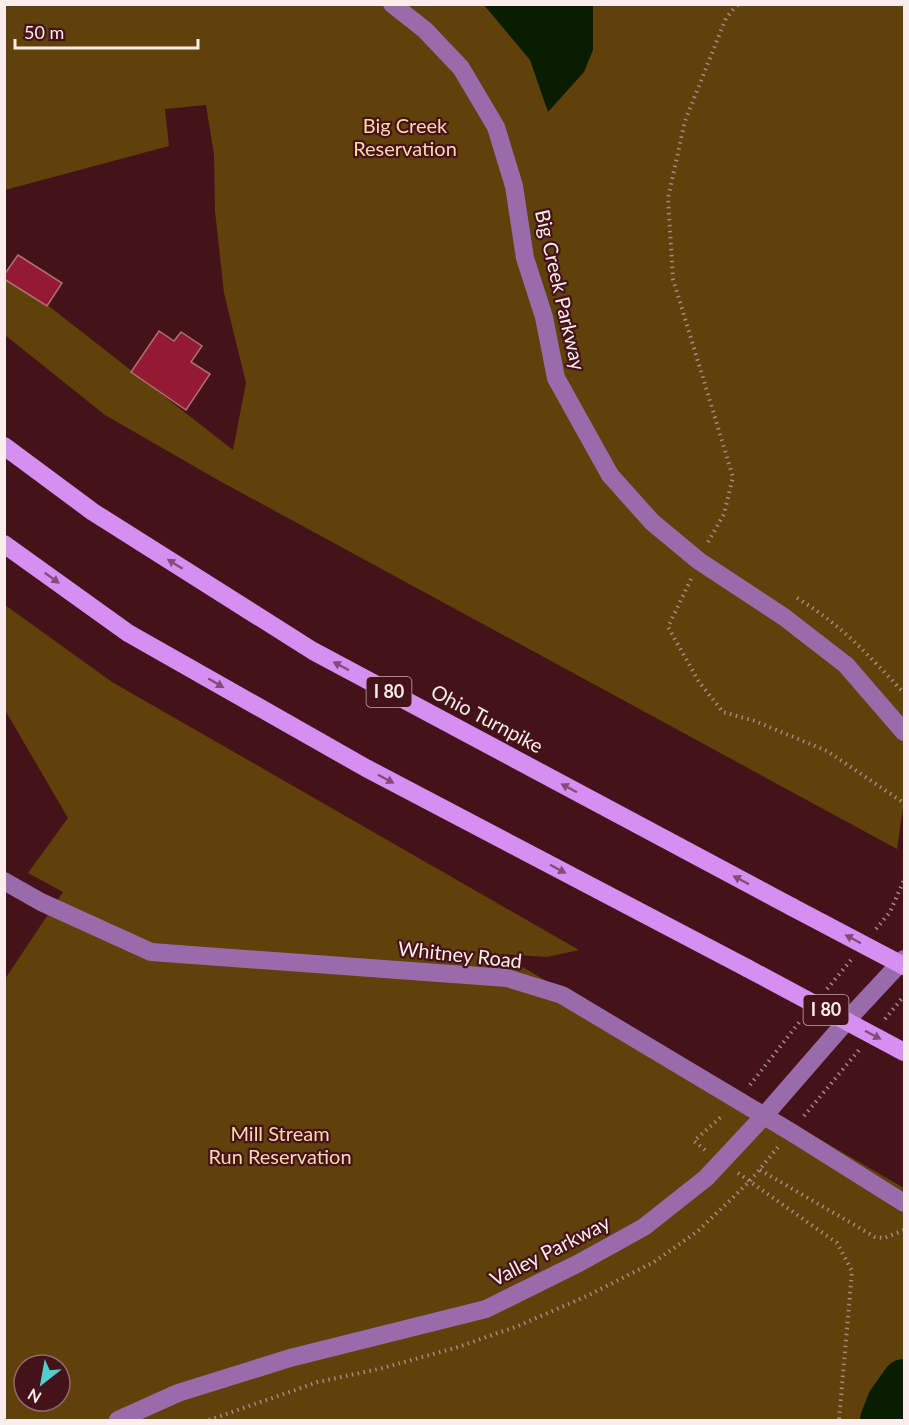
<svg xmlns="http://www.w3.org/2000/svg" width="909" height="1425" font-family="Lato,sans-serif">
<rect width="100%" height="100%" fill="#461219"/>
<path fill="#604109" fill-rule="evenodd" d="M5 5H904V801L897 849 218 480 105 415 5 335 4 271 233 450 246 383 224 293 215 211 214 155 206 105 165 109 169 146 5 190Z
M5 605 112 682 579 950 547 957 500 954 904 1188V1420H5V979L63 892 28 873 68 818 5 710ZM24 1365H60V1401H24Z"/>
<path fill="#091e00" d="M484 5H593V50L584 72 548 112 530 60Z"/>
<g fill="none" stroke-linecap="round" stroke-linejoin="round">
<path stroke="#091e00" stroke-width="44" d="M882 1420 889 1402 904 1381"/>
</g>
<path fill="#941a33" stroke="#ae7073" stroke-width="1.5" d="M18 255 62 283 47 306 4 279V275Z
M159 331 174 341 181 332 202 346 191 362 210 374 186 410 131 372Z"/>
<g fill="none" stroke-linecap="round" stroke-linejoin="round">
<path stroke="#a7878a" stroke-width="4" stroke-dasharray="1.5 4.5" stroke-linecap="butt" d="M708 542 724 514 733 477 673 279 668 198 685 121 726 18 738 4
M691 579 668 627 699 682 723 712 755 721 827 751 904 803
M797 598C843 626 868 655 904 693
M876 929 890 912 904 880
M827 989 851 960
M885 1019 904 996
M750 1085 801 1020
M804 1116 859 1050
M705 1150 694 1141 723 1115
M760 1170 875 1237 884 1238 904 1230
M738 1173 837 1243 852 1271 839 1420
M209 1420 318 1382 383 1368 458 1347 518 1326 589 1295 654 1262 698 1231 750 1181 778 1147"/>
<path stroke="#996bab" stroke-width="18" d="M392 4 425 30 461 68 496 127 514 186 525 258 544 317 556 378 610 475 652 522 699 561 784 617 846 665 904 732
M4 881 41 902 151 952 507 978 562 995 791 1132 904 1203
M118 1420 178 1393 290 1358 486 1309 579 1263 644 1227 706 1178 764 1116 850 1017 904 959"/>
<path stroke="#d58ef1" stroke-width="18" d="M4 446 93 512 313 651 792 907
M4 544 128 633 366 768 747 968"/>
<path stroke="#d58ef1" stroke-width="18" d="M792 907 904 966
M747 968 904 1052"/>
</g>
<defs><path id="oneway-solid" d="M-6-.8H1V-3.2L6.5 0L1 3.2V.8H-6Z" transform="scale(1.5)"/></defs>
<g fill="#864a7a">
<use href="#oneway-solid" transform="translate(175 564) rotate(-148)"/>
<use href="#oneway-solid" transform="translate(52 578) rotate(36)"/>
<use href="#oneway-solid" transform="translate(341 666) rotate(-152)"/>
<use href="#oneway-solid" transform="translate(216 683) rotate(30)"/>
<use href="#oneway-solid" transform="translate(386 779) rotate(28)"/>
<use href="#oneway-solid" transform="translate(569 788) rotate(-152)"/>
<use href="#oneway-solid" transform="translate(558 869) rotate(28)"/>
<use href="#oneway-solid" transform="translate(741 880) rotate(-152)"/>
<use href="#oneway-solid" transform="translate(853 939) rotate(-152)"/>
<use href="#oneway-solid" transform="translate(873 1035) rotate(28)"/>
</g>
<g text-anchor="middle" stroke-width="4.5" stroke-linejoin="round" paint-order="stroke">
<g fill="#461219" stroke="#c5abad" stroke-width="1.5">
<rect x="366.5" y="677" width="45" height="30" rx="4.5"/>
<rect x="803.5" y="995" width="45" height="30" rx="4.5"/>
</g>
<g font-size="18" font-weight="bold" fill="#fceded">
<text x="389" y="698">I 80</text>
<text x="826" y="1016">I 80</text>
</g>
<g font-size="20" fill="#fcd9a8" stroke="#461219">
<text x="405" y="133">Big Creek<tspan x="405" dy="23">Reservation</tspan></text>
<text x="280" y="1141">Mill Stream<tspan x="280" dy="23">Run Reservation</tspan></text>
</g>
<g font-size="20" fill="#fceded" stroke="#461219">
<text transform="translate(560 290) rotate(77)" y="7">Big Creek Parkway</text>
<text transform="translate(487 719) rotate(28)" y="7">Ohio Turnpike</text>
<text transform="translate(460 955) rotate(6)" y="7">Whitney Road</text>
<text transform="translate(550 1251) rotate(-27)" y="7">Valley Parkway</text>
</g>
</g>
<rect width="909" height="1425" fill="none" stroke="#fceded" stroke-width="12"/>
<g transform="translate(42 1383) rotate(211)"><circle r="28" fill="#461219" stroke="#8f6a6e" stroke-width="1.5"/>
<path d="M0-4.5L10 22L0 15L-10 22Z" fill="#52cdce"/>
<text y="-9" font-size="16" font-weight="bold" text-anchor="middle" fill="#fceded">N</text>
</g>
<path d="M15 39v9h183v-9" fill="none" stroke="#fceded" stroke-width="3"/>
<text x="24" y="39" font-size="18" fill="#fceded" stroke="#461219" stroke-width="4.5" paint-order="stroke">50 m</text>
</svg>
